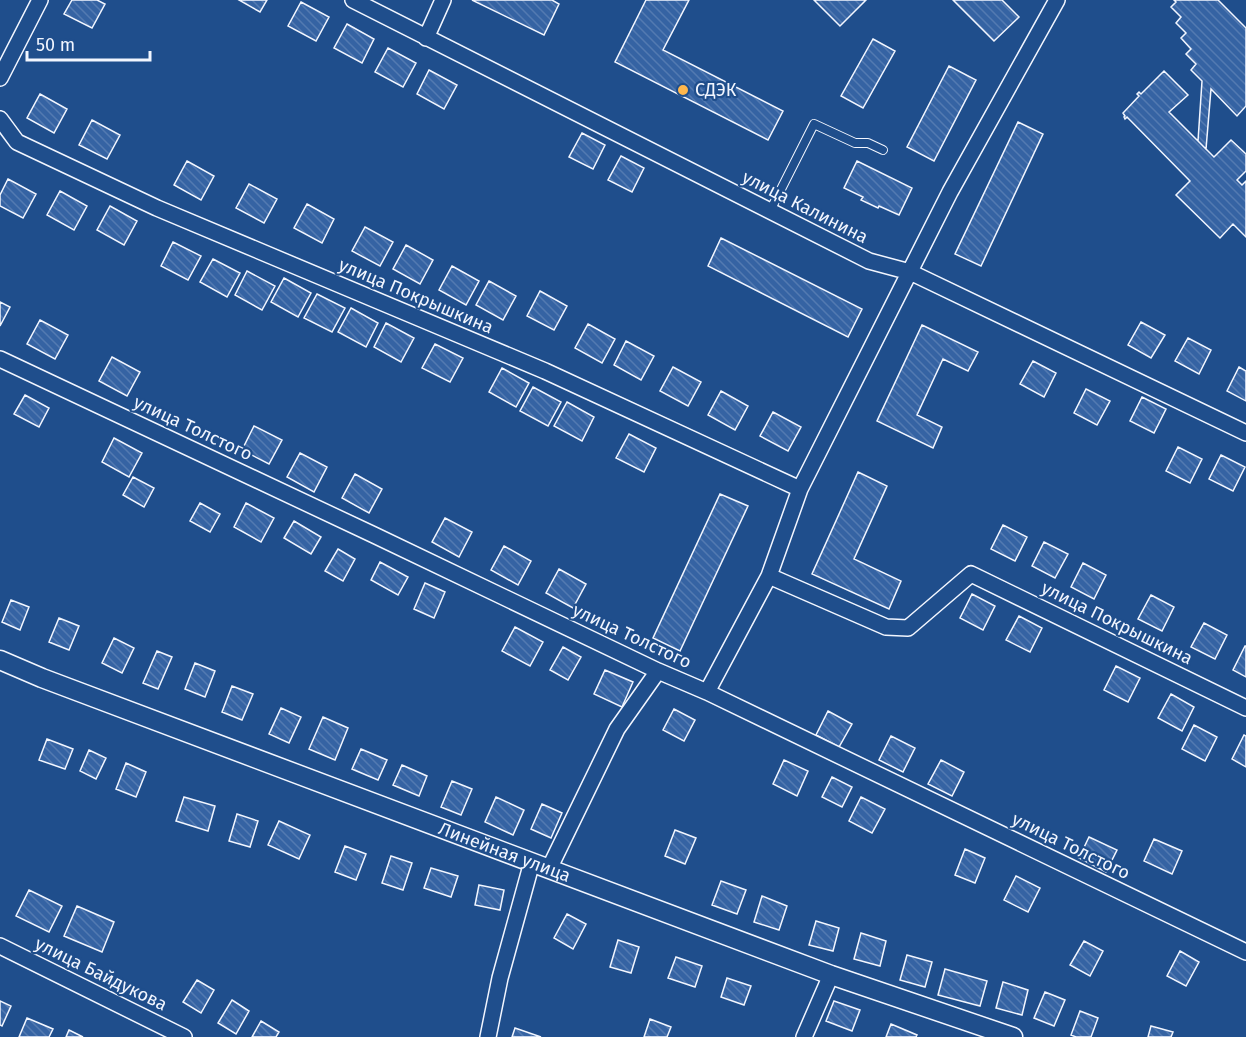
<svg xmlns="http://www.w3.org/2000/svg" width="1246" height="1037" font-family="'Fira Sans',sans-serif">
<defs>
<pattern id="building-back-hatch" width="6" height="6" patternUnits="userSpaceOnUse" patternTransform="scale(1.5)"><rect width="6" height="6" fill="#3563a3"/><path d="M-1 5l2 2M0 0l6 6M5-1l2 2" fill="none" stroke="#537ab1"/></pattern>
</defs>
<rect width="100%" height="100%" fill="#1f4e8c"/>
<path fill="url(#building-back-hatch)" stroke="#f2f6ff" stroke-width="1.5" d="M72 0H97L105 4 92 28 64 14Z
M239 0H267L260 12Z
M472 0H552L559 4 544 35Z
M646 0H689L663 50 783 111 768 140 615 62Z
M814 0H866L840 26Z
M953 0H1002L1019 17 994 41Z
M1174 0H1218L1246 28V106L1237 116 1211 89 1206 149 1198 141 1202 81 1191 70 1196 64 1186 54 1191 49 1181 38 1186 33 1176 23 1181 17 1171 7 1176 2Z
M301 2 329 17 316 41 288 26Z
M347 24 374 39 362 63 334 48Z
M873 39 895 51 863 108 841 96Z
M388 48 416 63 403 87 375 72Z
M949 66 976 80 934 161 907 147Z
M429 70 457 85 444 109 417 94Z
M1164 71 1188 95 1169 112 1214 157 1231 140 1246 154V171L1237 180 1242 185 1246 181V237L1233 224 1220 238 1176 195 1190 181 1127 117 1125 119 1124 117 1125 116 1123 113 1139 96 1137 94 1139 92 1141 94Z
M40 94 67 109 54 133 27 118Z
M92 120 120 135 107 159 79 145Z
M1018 122 1043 134 981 266 955 254Z
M582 133 605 145 593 169 569 157Z
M621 156 644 168 632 192 608 180Z
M187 161 214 176 201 200 174 185Z
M857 161 912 188 899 215 879 206 878 208 861 200 863 197 844 188Z
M8 179 36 194 23 218 0 206V195Z
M249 184 277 199 264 223 236 208Z
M60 191 87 206 74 230 47 215Z
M307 204 334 219 322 243 294 228Z
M110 206 137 221 124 245 97 230Z
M365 227 393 242 380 266 352 251Z
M721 238 862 309 848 337 708 266Z
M173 242 201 256 188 280 161 266Z
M406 245 433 260 420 284 393 269Z
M213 259 240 273 227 297 200 282Z
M452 266 479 281 466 305 439 290Z
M247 271 275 286 262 310 235 295Z
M284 278 311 293 298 317 271 302Z
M489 281 516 296 503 320 476 305Z
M540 291 567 306 554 330 527 316Z
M317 294 345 308 332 332 304 318Z
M0 302 10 307 0 326Z
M351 308 378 323 366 347 338 332Z
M40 320 68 335 55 359 27 344Z
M1141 322 1165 335 1151 358 1128 345Z
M386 323 414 338 401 362 374 347Z
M588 324 615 339 602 363 575 348Z
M922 325 978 352 968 371 943 359 917 415 942 427 933 448 877 421Z
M1188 338 1211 350 1199 374 1175 361Z
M626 341 654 356 641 380 614 365Z
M435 344 463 358 450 382 422 368Z
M112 357 140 372 127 396 99 381Z
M1033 361 1056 373 1044 397 1020 384Z
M673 367 701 382 688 406 660 391Z
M1239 367 1246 371V401L1227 391Z
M502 368 529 383 516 407 489 392Z
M533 387 561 402 548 426 520 411Z
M1086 389 1110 401 1097 425 1074 413Z
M721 391 748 406 735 430 708 415Z
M25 395 49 408 39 427 14 414Z
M1142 397 1166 409 1154 433 1130 421Z
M567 402 594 417 582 441 554 426Z
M773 412 801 427 788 451 760 436Z
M254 426 282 440 269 464 242 450Z
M629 434 656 448 644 472 616 458Z
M114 438 142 453 129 477 102 462Z
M1178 447 1202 459 1190 483 1166 471Z
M300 453 327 467 314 492 287 477Z
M1221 455 1245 467 1233 491 1209 479Z
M858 472 887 486 854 559 901 581 889 609 812 574Z
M355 474 382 489 369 513 342 498Z
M133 477 154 488 144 507 123 495Z
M720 494 748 506 680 651 653 638Z
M200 503 220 514 210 532 190 521Z
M246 503 274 518 261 542 234 527Z
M445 518 472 532 459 557 432 542Z
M294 521 321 537 311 554 284 538Z
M1003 525 1027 537 1015 561 991 549Z
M1044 542 1068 554 1055 578 1032 566Z
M504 546 531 561 518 585 491 570Z
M338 549 355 559 343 581 325 571Z
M380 562 408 577 398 595 371 580Z
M1083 563 1106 575 1094 599 1071 587Z
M559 569 586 584 573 608 546 593Z
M425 583 445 592 434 618 414 609Z
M972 594 995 606 983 630 960 618Z
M1151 595 1174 607 1162 631 1138 619Z
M11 600 29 607 20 630 2 622Z
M1019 616 1042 628 1030 652 1006 640Z
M59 618 79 626 69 650 49 642Z
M1204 623 1227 635 1215 659 1191 647Z
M515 627 543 642 530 666 502 651Z
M114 638 134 648 122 673 102 663Z
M1245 646H1246V677L1233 670Z
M563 647 581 657 568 680 550 670Z
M157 651 172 657 158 689 143 683Z
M195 663 215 671 205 697 185 689Z
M1116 666 1140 678 1128 702 1104 690Z
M605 670 633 682 622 707 594 694Z
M232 686 253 694 242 720 222 712Z
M1171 694 1194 707 1182 731 1158 718Z
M281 708 301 717 289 743 269 734Z
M674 709 695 720 684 741 663 730Z
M828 711 852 724 839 747 816 735Z
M323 717 348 728 335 760 309 749Z
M1194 725 1217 737 1205 761 1182 749Z
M1244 735 1246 736V767L1232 759Z
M891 736 915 748 903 772 879 760Z
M47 739 73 749 65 769 39 760Z
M361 749 387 760 378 780 352 769Z
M89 750 106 758 96 779 80 771Z
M784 760 808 771 797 796 773 784Z
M941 760 964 772 952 796 928 784Z
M126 763 146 772 136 797 116 789Z
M402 765 427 776 419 796 393 785Z
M832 777 852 787 842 807 822 797Z
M452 781 472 789 461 815 441 807Z
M184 797 215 806 208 831 176 821Z
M496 797 524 810 513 835 485 822Z
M861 797 885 809 872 833 849 821Z
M542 804 562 813 551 838 531 829Z
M237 814 258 821 250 847 229 841Z
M279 821 310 835 299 859 268 845Z
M675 830 696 838 685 864 665 856Z
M1089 837 1117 850 1106 872 1079 858Z
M1154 839 1182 851 1172 874 1144 861Z
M345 846 366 854 356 880 335 872Z
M965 849 985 858 975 883 955 875Z
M391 856 412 863 403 890 382 883Z
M431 868 458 876 451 897 424 888Z
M1016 876 1040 888 1028 912 1004 900Z
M721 881 746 890 737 914 712 905Z
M479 885 504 890 500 910 475 905Z
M29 890 62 906 49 932 16 916Z
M762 896 787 906 779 930 754 922Z
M77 906 114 922 102 952 64 936Z
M567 914 586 924 573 949 554 938Z
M816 921 839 928 833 951 809 945Z
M861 933 886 941 880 966 854 959Z
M618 940 639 947 631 973 610 967Z
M1084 941 1103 951 1090 976 1070 965Z
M1180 951 1199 962 1186 986 1167 976Z
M907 955 932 962 925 987 900 980Z
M676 957 702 966 695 987 668 978Z
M945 969 987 981 980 1006 938 995Z
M727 978 751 986 744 1005 721 997Z
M197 980 214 990 201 1013 183 1002Z
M1003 982 1028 990 1022 1015 996 1008Z
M1045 992 1065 1000 1054 1026 1034 1018Z
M232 1000 249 1011 236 1034 218 1023Z
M0 1001 11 1006 2 1026 0 1025Z
M834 1001 860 1010 852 1031 826 1021Z
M1080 1011 1098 1018 1091 1037H1076L1071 1035Z
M27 1018 53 1029 49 1037H19Z
M650 1019 671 1027 667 1037H644Z
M261 1021 279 1032 276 1037H252Z
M891 1024 917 1035 916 1037H886Z
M1151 1026 1173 1032 1171 1037H1148Z
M515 1028 541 1037H512Z
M69 1030 83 1037H66Z"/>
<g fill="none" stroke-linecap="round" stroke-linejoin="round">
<g stroke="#f2f6ff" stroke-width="10">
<path id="service" d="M770 211 814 124 855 143H868L883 150"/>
</g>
<g stroke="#f2f6ff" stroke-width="18">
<path id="minor" d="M353 0 869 261 910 272 1246 433
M426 38 443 0
M0 78 40 0
M0 119 17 142 157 208 545 371 800 489
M0 359 374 535 658 671 707 692 1246 952
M769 576 886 627 908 628 971 574 1246 708
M707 692 769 576 800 489 950 192 1057 0
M549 869 617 729 658 671
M0 946 184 1037
M488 1037 500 978 532 862
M804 1037 831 975"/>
</g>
<g stroke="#f2f6ff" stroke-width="21">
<g id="tertiary">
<path id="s1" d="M0 660 42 678 831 975 1013 1037"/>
</g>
</g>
<use href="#service" stroke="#1f4e8c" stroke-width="8"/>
<use href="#minor" stroke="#1f4e8c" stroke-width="15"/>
<use href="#tertiary" stroke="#1f4e8c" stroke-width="18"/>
</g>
<circle fill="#ffb74d" stroke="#1f4e8c" stroke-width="2" cx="683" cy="90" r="6"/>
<g text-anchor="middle" stroke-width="4.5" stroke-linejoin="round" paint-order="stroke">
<g font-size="18" fill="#f2f6ff" stroke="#1f4e8c" text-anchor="start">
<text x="695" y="96">СДЭК</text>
</g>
<g font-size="18" fill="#f2f6ff" stroke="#1f4e8c">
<text transform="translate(805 207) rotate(27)" y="6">улица Калинина</text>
<text transform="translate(416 296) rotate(23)" y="6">улица Покрышкина</text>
<text transform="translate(193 428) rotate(25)" y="6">улица Толстого</text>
<text transform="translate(1117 623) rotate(26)" y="6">улица Покрышкина</text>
<text transform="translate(632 636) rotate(25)" y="6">улица Толстого</text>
<text transform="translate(1071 846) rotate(26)" y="6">улица Толстого</text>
<text dy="6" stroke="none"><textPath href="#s1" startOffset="540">Линейная улица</textPath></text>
<text transform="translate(101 974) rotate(26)" y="6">улица Байдукова</text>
</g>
</g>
<path d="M27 51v9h123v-9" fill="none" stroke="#f2f6ff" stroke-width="3"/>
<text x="36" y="51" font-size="18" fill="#f2f6ff" stroke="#1f4e8c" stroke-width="4.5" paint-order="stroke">50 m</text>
</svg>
